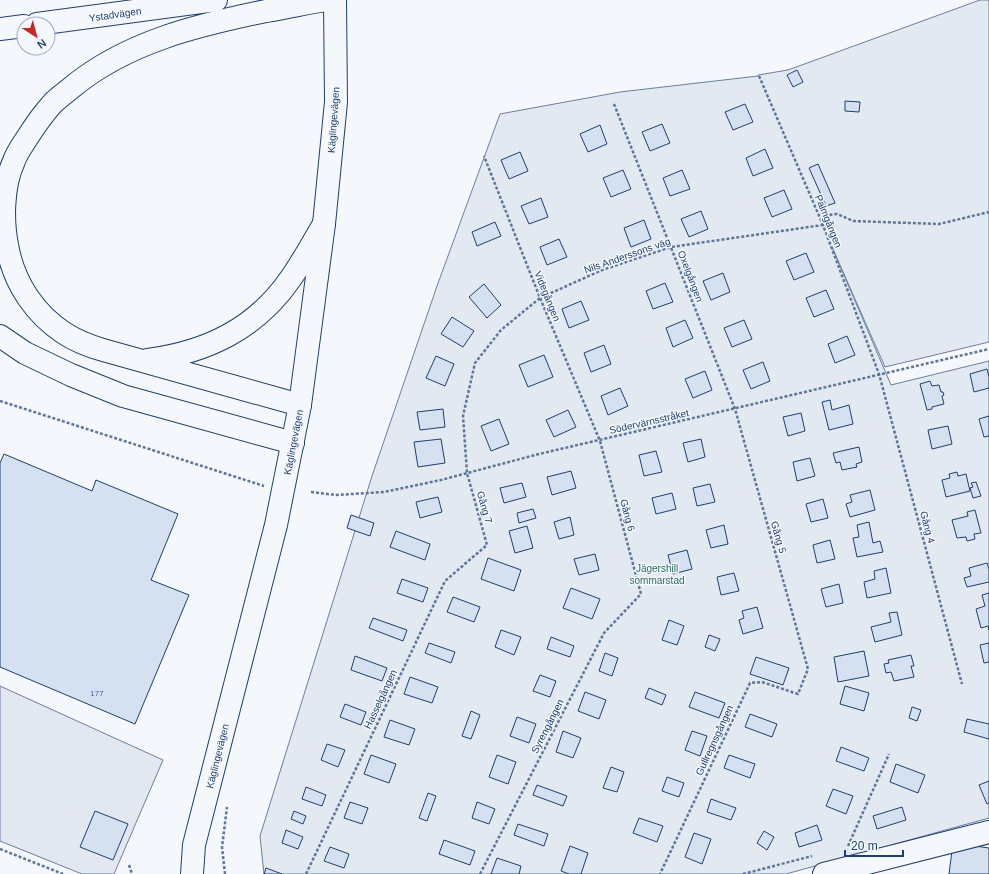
<svg xmlns="http://www.w3.org/2000/svg" width="989" height="874" font-family="Helvetica,sans-serif">
<rect width="100%" height="100%" fill="#f4f7fb"/>
<path fill="#e3e9f0" stroke="#687fa3" d="M980 0H989V342L885 367 832 247 891 385 989 361V818L786 874H264L260 836 372 476 437 286 500 114 620 92 758 76V75L788 70Z"/>
<path fill="#e3e8f0" stroke="#687fa3" d="M0 686 163 760 114 874H82L0 841Z"/>
<path fill="#d5e0f0" stroke="#1d3f73" d="M797 70 803 82 793 87 787 75Z
M845 101 860 102 859 112 845 111Z
M745 104 753 122 733 130 725 112Z
M662 124 670 143 650 151 642 132Z
M600 125 607 144 588 152 580 134Z
M765 149 773 168 753 176 746 158Z
M520 152 528 171 509 179 501 160Z
M818 164 835 203 826 206 809 168Z
M623 170 631 189 611 197 603 178Z
M682 170 690 189 670 196 663 178Z
M784 190 792 209 772 217 764 198Z
M541 198 548 217 529 224 521 206Z
M701 211 708 229 689 237 681 219Z
M644 220 651 239 631 247 624 228Z
M495 222 501 236 477 246 472 232Z
M559 239 567 257 547 265 540 247Z
M806 253 814 272 794 280 786 261Z
M723 273 730 292 711 300 703 281Z
M665 283 673 302 653 309 646 291Z
M484 284 501 305 487 318 469 297Z
M826 290 834 309 814 317 806 298Z
M581 301 589 320 569 328 562 309Z
M452 317 474 331 463 347 441 334Z
M685 320 693 338 673 347 666 328Z
M744 320 752 339 732 347 724 328Z
M847 336 855 355 835 363 828 344Z
M604 345 611 364 591 372 584 353Z
M544 355 553 377 528 387 519 365Z
M436 356 454 364 445 386 426 378Z
M763 362 770 381 751 389 743 370Z
M987 369 989 377V388L974 392 970 374Z
M705 371 712 390 693 398 685 379Z
M930 381 932 386 939 385 941 392H943L944 395 942 396 944 404 932 407V409L927 410 920 384Z
M620 388 628 406 608 415 601 396Z
M830 400 832 410 849 405 853 424 829 430 822 402Z
M443 409 445 427 420 430 417 412Z
M568 410 576 427 554 437 546 420Z
M801 413 805 431 788 436 783 417Z
M989 416V436L984 437 979 419Z
M499 419 509 444 491 451 481 426Z
M948 426 952 444 932 449 928 430Z
M441 439 445 463 418 467 414 442Z
M701 439 705 457 688 462 683 443Z
M859 447 862 462 856 464 857 467 842 470 840 462 836 463 833 453Z
M656 451 662 472 644 476 639 455Z
M4 454 92 491 96 480 178 514 151 580 189 595 135 724 0 667V463Z
M810 458 815 476 797 481 793 462Z
M571 471 576 488 552 495 547 477Z
M957 472 958 476 966 474 970 491 946 497 942 480 950 478 949 474Z
M976 482 981 496 973 498 970 488 973 487 971 483Z
M522 483 526 497 504 503 500 488Z
M710 484 715 502 697 506 693 488Z
M870 490 875 510 850 517 846 504 852 502 850 495Z
M672 493 676 509 656 514 652 498Z
M438 497 442 512 420 518 416 502Z
M823 499 828 518 811 522 806 504Z
M533 509 536 518 519 523 517 513Z
M975 510 981 533 974 534 975 539 967 541 966 537 957 538 952 520 968 516 967 512Z
M351 515 374 523 370 536 347 528Z
M570 517 574 535 559 539 554 522Z
M869 522 873 543 880 541 883 552 857 557 853 538 859 537 857 525Z
M724 525 728 544 711 548 706 530Z
M527 526 533 548 515 553 509 531Z
M396 531 430 544 425 560 390 547Z
M830 540 835 559 817 563 813 545Z
M687 550 692 569 673 574 668 555Z
M595 554 599 570 579 575 574 559Z
M488 558 521 570 514 591 481 579Z
M987 563 989 569V582L967 587 964 578 971 576 969 568Z
M886 568 891 593 867 598 864 582 875 579 874 571Z
M734 573 739 591 721 595 717 577Z
M402 579 428 588 423 602 397 593Z
M839 584 843 603 826 607 821 589Z
M571 588 600 599 592 619 563 608Z
M989 593V630L988 626 981 628 976 609 985 606 982 595Z
M453 597 480 607 474 622 447 612Z
M757 607 763 628 743 634 739 620 744 618 742 611Z
M897 612 902 635 875 642 871 627 891 622 889 613Z
M373 618 407 630 403 641 369 628Z
M669 620 684 626 677 645 662 640Z
M501 630 521 637 514 655 495 647Z
M709 635 720 639 715 651 705 647Z
M551 637 574 646 570 657 547 649Z
M429 643 455 652 451 663 425 653Z
M989 643V662L984 663 980 645Z
M864 651 869 676 838 682 834 657Z
M605 653 618 658 612 676 599 671Z
M911 655 914 666H911L914 677 894 681 891 672 886 673 884 664 889 663 888 660Z
M355 656 387 668 382 681 351 670Z
M756 657 789 668 783 685 750 674Z
M540 675 556 681 550 697 533 691Z
M410 677 438 687 432 703 404 694Z
M845 686 869 693 864 711 840 704Z
M649 688 666 695 662 705 645 698Z
M585 692 606 700 599 719 578 711Z
M695 692 725 703 719 718 689 707Z
M345 704 366 712 361 725 340 717Z
M912 707 921 710 917 721 909 718Z
M471 711 480 715 471 739 462 736Z
M750 714 777 724 772 737 745 727Z
M517 717 536 724 529 743 510 736Z
M967 719 989 724V739L964 732Z
M390 720 415 729 409 745 384 737Z
M563 731 581 738 573 758 556 752Z
M692 731 707 736 700 756 685 750Z
M327 744 345 750 338 767 321 760Z
M841 747 869 758 864 771 836 761Z
M371 755 396 764 389 783 364 774Z
M497 755 516 762 508 784 489 777Z
M729 755 755 764 750 778 724 768Z
M896 764 925 775 918 793 890 782Z
M611 767 624 772 617 792 603 788Z
M667 777 684 783 679 797 662 791Z
M989 781V803L987 804 979 785Z
M537 785 567 796 563 806 533 795Z
M306 787 326 795 322 806 302 799Z
M833 789 853 796 846 814 826 806Z
M428 793 436 796 427 821 419 818Z
M711 799 736 808 731 820 707 812Z
M350 802 368 808 362 824 344 818Z
M477 802 495 809 489 824 472 818Z
M902 807 906 820 877 829 873 816Z
M95 811 128 824 113 860 80 847Z
M294 811 306 816 303 824 291 819Z
M639 818 663 826 657 842 633 833Z
M518 824 548 834 544 846 514 835Z
M817 825 822 840 799 847 795 833Z
M286 830 303 837 298 849 282 843Z
M764 831 774 837 767 850 757 843Z
M694 833 711 839 702 864 685 857Z
M444 840 475 851 470 865 439 854Z
M953 843 989 848V874H949Z
M570 846 588 853 581 874H569L561 871Z
M330 847 349 854 344 868 324 861Z
M497 858 521 866 519 874H491Z
M266 868 282 874H264Z"/>
<g fill="none" stroke-linecap="round" stroke-linejoin="round">
<g stroke="#1d3f73" stroke-width="24">
<path id="minor" d="M824 874 989 832"/>
</g>
<g stroke="#1d3f73" stroke-width="24">
<path id="major" d="M192 874 194 845 276 525 300 405 324 224 336 102 335 0"/>
</g>
<g stroke="#1d3f73" stroke-width="24">
<path id="highway" d="M37 24 216 0
M0 29 24 26
M0 336 25 353 71 375 123 396 293 443
M148 360C207 352 256 329 291 278 303 261 313 242 324 224
M300 405 103 350C89 346 76 341 64 333 35 314 15 284 8 250 2 223 2 187 14 161 17 152 24 143 29 135 36 124 44 113 53 103 58 98 65 93 71 88 126 42 198 25 266 11 286 8 306 3 326 0"/>
</g>
<path stroke="#5e769c" stroke-width="2.5" stroke-dasharray="3 2" stroke-linecap="butt" d="M759 76 823 225 879 374 962 684
M614 104 735 409 808 669 798 694 762 682 750 683 660 874
M0 401 264 486
M311 492 336 495 384 492 441 480 539 454 989 349
M848 846 889 754
M0 849 63 874
M129 865 132 874
M225 874 222 847 227 807
M306 874 445 581 487 545 467 473 463 416 475 363 501 330 540 298 602 270 671 247 823 225 824 221 829 215 837 214 853 221 939 224 989 212
M480 874 604 633 641 594 600 441 540 298 484 156
M743 874 812 856"/>
<use href="#minor" stroke="#f4f7fb" stroke-width="22"/>
<use href="#major" stroke="#f4f7fb" stroke-width="22"/>
<use href="#highway" stroke="#f4f7fb" stroke-width="22"/>
</g>
<g text-anchor="middle" stroke-width="3" stroke-linejoin="round" paint-order="stroke">
<g font-size="8" fill="#4b6792">
<text x="97" y="696">177</text>
</g>
<g font-size="10" fill="#1d3f73" stroke="#f4f7fb">
<text transform="translate(115 14) rotate(-8)" y="4">Ystadvägen</text>
<text transform="translate(333 120) rotate(-86)" y="4">Käglingevägen</text>
<text transform="translate(829 221) rotate(68)" y="4">Palmgången</text>
<text transform="translate(627 255) rotate(-19)" y="4">Nils Anderssons väg</text>
<text transform="translate(691 276) rotate(69)" y="4">Oxelgången</text>
<text transform="translate(548 296) rotate(68)" y="4">Videgången</text>
<text transform="translate(649 421) rotate(-13)" y="4">Södervärnsstråket</text>
<text transform="translate(293 442) rotate(-79)" y="4">Käglingevägen</text>
<text transform="translate(485 507) rotate(74)" y="4">Gång 7</text>
<text transform="translate(628 515) rotate(75)" y="4">Gång 6</text>
<text transform="translate(928 527) rotate(75)" y="4">Gång 4</text>
<text transform="translate(779 537) rotate(74)" y="4">Gång 5</text>
<text transform="translate(380 699) rotate(-65)" y="4">Hasselgången</text>
<text transform="translate(547 726) rotate(-63)" y="4">Syrengången</text>
<text transform="translate(714 740) rotate(-65)" y="4">Gullregnsgången</text>
<text transform="translate(217 756) rotate(-76)" y="4">Käglingevägen</text>
</g>
<g font-size="10" fill="#2c6c60" stroke="#f4f7fb">
<text x="657" y="572">Jägershill<tspan x="657" dy="12">sommarstad</tspan></text>
</g>
</g>
<g transform="translate(36 36) rotate(144)"><circle r="19" fill="#f4f7fb" stroke="#9eadc5"/>
<path d="M0-3L7 15L0 10L-7 15Z" fill="#c62828"/>
<text y="-6" font-size="11" font-weight="bold" text-anchor="middle" fill="#1d3f73">N</text>
</g>
<path d="M845 850v6h58v-6" fill="none" stroke="#1d3f73" stroke-width="2"/>
<text x="851" y="850" font-size="12" fill="#1d3f73" stroke="#f4f7fb" stroke-width="3" paint-order="stroke">20 m</text>
</svg>
